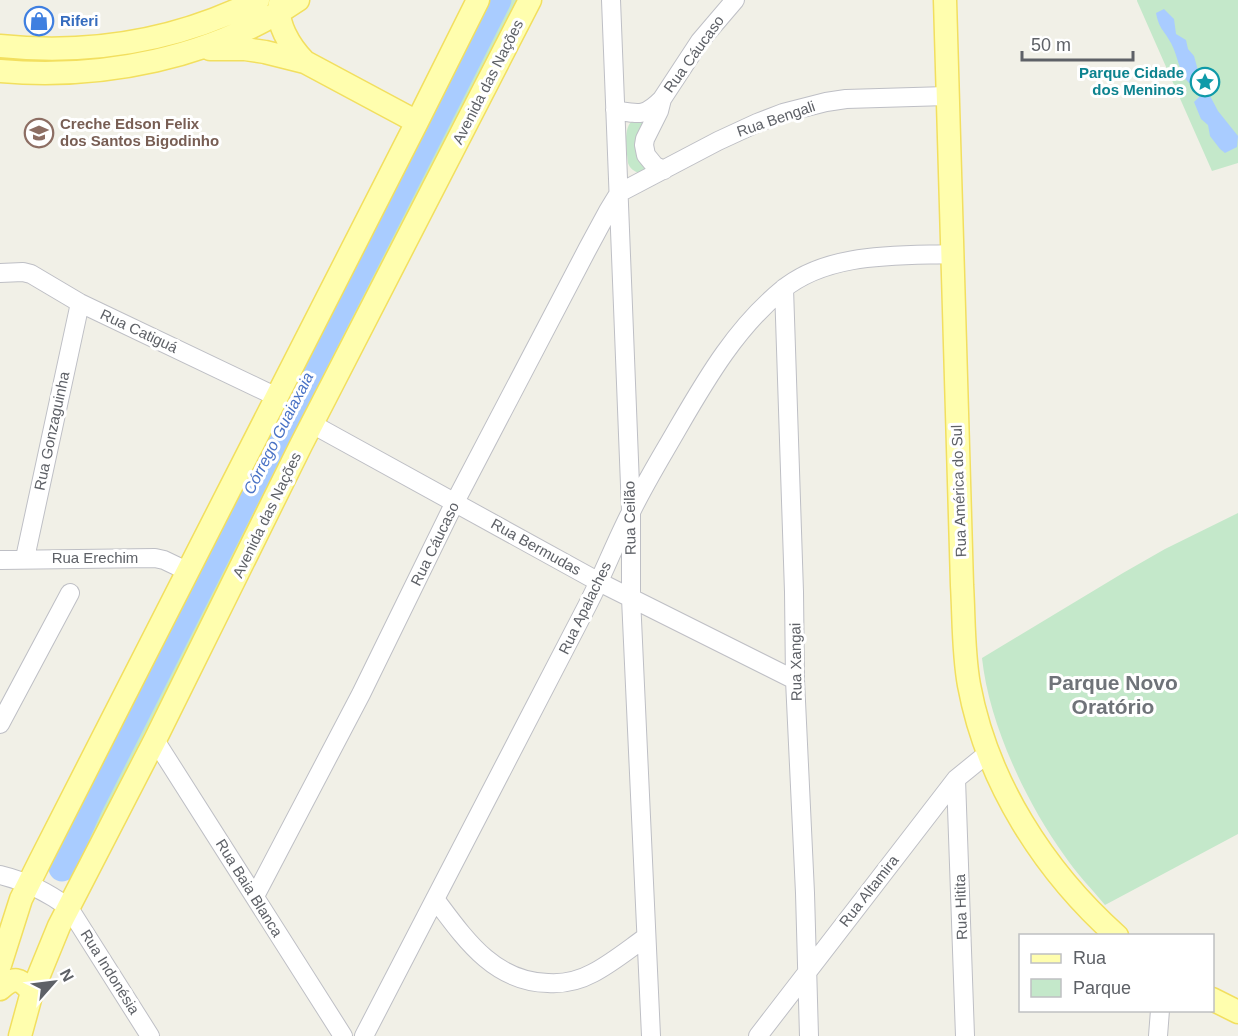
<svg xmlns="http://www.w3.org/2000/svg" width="1238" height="1036" font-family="Helvetica,sans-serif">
<rect width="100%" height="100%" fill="#f1f0e7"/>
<path fill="#c4e8ca" d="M504 0H517L294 437 284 432Z
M1137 0H1238V163L1212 171 1137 1Z
M644 118 650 166 639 173C634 171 630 169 628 163 627 152 622 125 634 120 637 118 641 119 644 118Z
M282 438 291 443 75 871 69 868 90 818Z
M1238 513V834L1105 905C1091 888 1076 873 1064 855 1026 802 989 724 982 658L1123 573 1165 549Z"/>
<path fill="#a9ccff" d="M1164 9 1174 19 1176 34 1186 40 1188 49 1194 56 1199 74 1195 81 1189 83C1179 73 1178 56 1171 43 1164 30 1159 29 1156 13Z
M1208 92 1218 111 1238 136 1237 147 1225 153 1220 149 1210 136 1208 125 1201 119 1194 102 1201 95Z"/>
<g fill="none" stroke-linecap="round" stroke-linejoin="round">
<path stroke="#a9ccff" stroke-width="27" d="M62 868 89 807 498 0"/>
<g stroke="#bebfc5" stroke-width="20">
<path id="minor" d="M611 0 631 511V598L651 1036
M615 110C639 114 644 117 662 99
M664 170 655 166 646 155 644 145 645 139 659 111 662 99 700 41 735 0
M0 273 23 272 31 274 80 303 277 397
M784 288 794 592 795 680 805 893 809 1036
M312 424 599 582 795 680
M25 558 80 303
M0 560 155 558 164 560 187 571
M0 724 70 593
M155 740 343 1036
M956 779 965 1036
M0 875C25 881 49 893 69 908L150 1036
M255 896 361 694 455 502 588 248 608 211 619 193 718 141 757 123 783 113 826 102 846 99 947 96
M435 899C465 939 494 982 548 983 563 984 580 980 593 973 612 963 629 949 646 937
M364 1036C438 893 513 750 587 606 603 575 615 543 631 512 645 483 663 454 679 426 708 376 737 327 782 290 828 252 896 256 952 254
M758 1036 956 779 988 753
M1158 1036 1160 1010"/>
</g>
<g stroke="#f2df5f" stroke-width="25">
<path id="major" d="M281 0C273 21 291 48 305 62
M945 0 962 585C964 618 963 652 969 685 987 782 1044 871 1117 936
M0 46C90 55 177 41 258 0
M210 49H245L265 52 305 62 417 122
M0 71C102 80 213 58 298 0
M0 965 21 899 40 861 417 122 478 0
M0 989C14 976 20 978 32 992
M1212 999 1238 1012
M20 1036 32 992 59 926 155 740 301 445 530 0"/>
</g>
<use href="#minor" stroke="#fff" stroke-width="18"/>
<use href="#major" stroke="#fffeae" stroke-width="22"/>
</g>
<defs>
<g id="shop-ring" transform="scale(1.5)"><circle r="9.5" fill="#fff" stroke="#3f7fe0" stroke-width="1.5"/><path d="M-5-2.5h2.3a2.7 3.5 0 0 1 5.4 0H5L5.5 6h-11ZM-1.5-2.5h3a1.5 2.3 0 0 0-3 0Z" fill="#3f7fe0"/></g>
<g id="sight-ring" transform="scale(1.5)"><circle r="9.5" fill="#fff" stroke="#0f9aa8" stroke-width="1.5"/><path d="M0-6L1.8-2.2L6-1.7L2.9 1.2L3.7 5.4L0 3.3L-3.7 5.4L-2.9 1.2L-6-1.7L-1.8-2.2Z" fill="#0f9aa8"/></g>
<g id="school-ring" transform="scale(1.5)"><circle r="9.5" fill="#fff" stroke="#8d6e63" stroke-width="1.5"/><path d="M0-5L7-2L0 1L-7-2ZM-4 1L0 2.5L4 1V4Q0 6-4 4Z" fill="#8d6e63"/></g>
</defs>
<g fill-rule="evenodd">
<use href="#shop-ring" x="39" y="21"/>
<use href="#sight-ring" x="1205" y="82"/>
<use href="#school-ring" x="39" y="133"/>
</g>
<g text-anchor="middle" stroke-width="6" stroke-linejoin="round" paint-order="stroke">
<g font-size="15" font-weight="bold" fill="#366cbe" stroke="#fff" text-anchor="start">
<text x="60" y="26">Riferi</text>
</g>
<g font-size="15" fill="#5e6167" stroke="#fff">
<text transform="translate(694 54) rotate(-54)" y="5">Rua Cáucaso</text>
<text transform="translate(488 82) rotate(-63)" y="5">Avenida das Nações</text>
<text transform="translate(776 119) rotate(-19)" y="5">Rua Bengali</text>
<text transform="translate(139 331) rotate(25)" y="5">Rua Catiguá</text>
<text transform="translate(52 431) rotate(-78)" y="5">Rua Gonzaguinha</text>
<text transform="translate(959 491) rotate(-92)" y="5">Rua América do Sul</text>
<text transform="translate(267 515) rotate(-64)" y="5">Avenida das Nações</text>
<text transform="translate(630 518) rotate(-91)" y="5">Rua Ceilão</text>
<text transform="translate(435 544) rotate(-64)" y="5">Rua Cáucaso</text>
<text transform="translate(536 547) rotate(29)" y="5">Rua Bermudas</text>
<text x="95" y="563">Rua Erechim</text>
<text transform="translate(585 608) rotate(-64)" y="5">Rua Apalaches</text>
<text transform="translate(796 662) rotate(-91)" y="5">Rua Xangai</text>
<text transform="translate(249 888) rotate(58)" y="5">Rua Baia Blanca</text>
<text transform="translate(869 891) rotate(-52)" y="5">Rua Altamira</text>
<text transform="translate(961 907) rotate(-92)" y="5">Rua Hitita</text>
<text transform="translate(110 972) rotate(58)" y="5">Rua Indonésia</text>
</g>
<g font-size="15" font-weight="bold" fill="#0d838f" stroke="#fff" text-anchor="end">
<text x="1184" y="78">Parque Cidade<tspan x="1184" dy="17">dos Meninos</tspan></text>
</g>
<g font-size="15" font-weight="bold" fill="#785e54" stroke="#fff" text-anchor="start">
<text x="60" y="129">Creche Edson Felix<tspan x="60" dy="17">dos Santos Bigodinho</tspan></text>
</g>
<g font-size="16" font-style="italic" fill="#4972c5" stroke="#fff">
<text transform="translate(278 433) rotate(-63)" y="6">Córrego Guaiaxaia</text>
</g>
<g font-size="21" font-weight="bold" fill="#6f7379" stroke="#fff">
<text x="1113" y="690">Parque Novo<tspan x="1113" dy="24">Oratório</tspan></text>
</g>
</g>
<rect x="1019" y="934" width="195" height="78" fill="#ffffff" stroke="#bfc0c2" stroke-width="1.5"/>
<rect x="1031" y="954" width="30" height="9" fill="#fffeae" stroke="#bfc0c2" stroke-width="1.5"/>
<text x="1073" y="964" font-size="18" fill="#5e6167">Rua</text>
<rect x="1031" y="979" width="30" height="18" fill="#c4e8ca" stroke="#bfc0c2" stroke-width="1.5"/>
<text x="1073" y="994" font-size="18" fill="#5e6167">Parque</text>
<g transform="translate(54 982) rotate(62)" stroke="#ffffff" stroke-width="4.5" paint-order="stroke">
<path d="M0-4.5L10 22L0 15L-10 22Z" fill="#5e6167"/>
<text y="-9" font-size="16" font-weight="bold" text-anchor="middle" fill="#5e6167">N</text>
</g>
<path d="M1022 51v9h111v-9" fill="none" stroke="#5e6167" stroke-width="3"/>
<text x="1031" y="51" font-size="18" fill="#5e6167" stroke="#ffffff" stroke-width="4.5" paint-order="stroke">50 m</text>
</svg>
